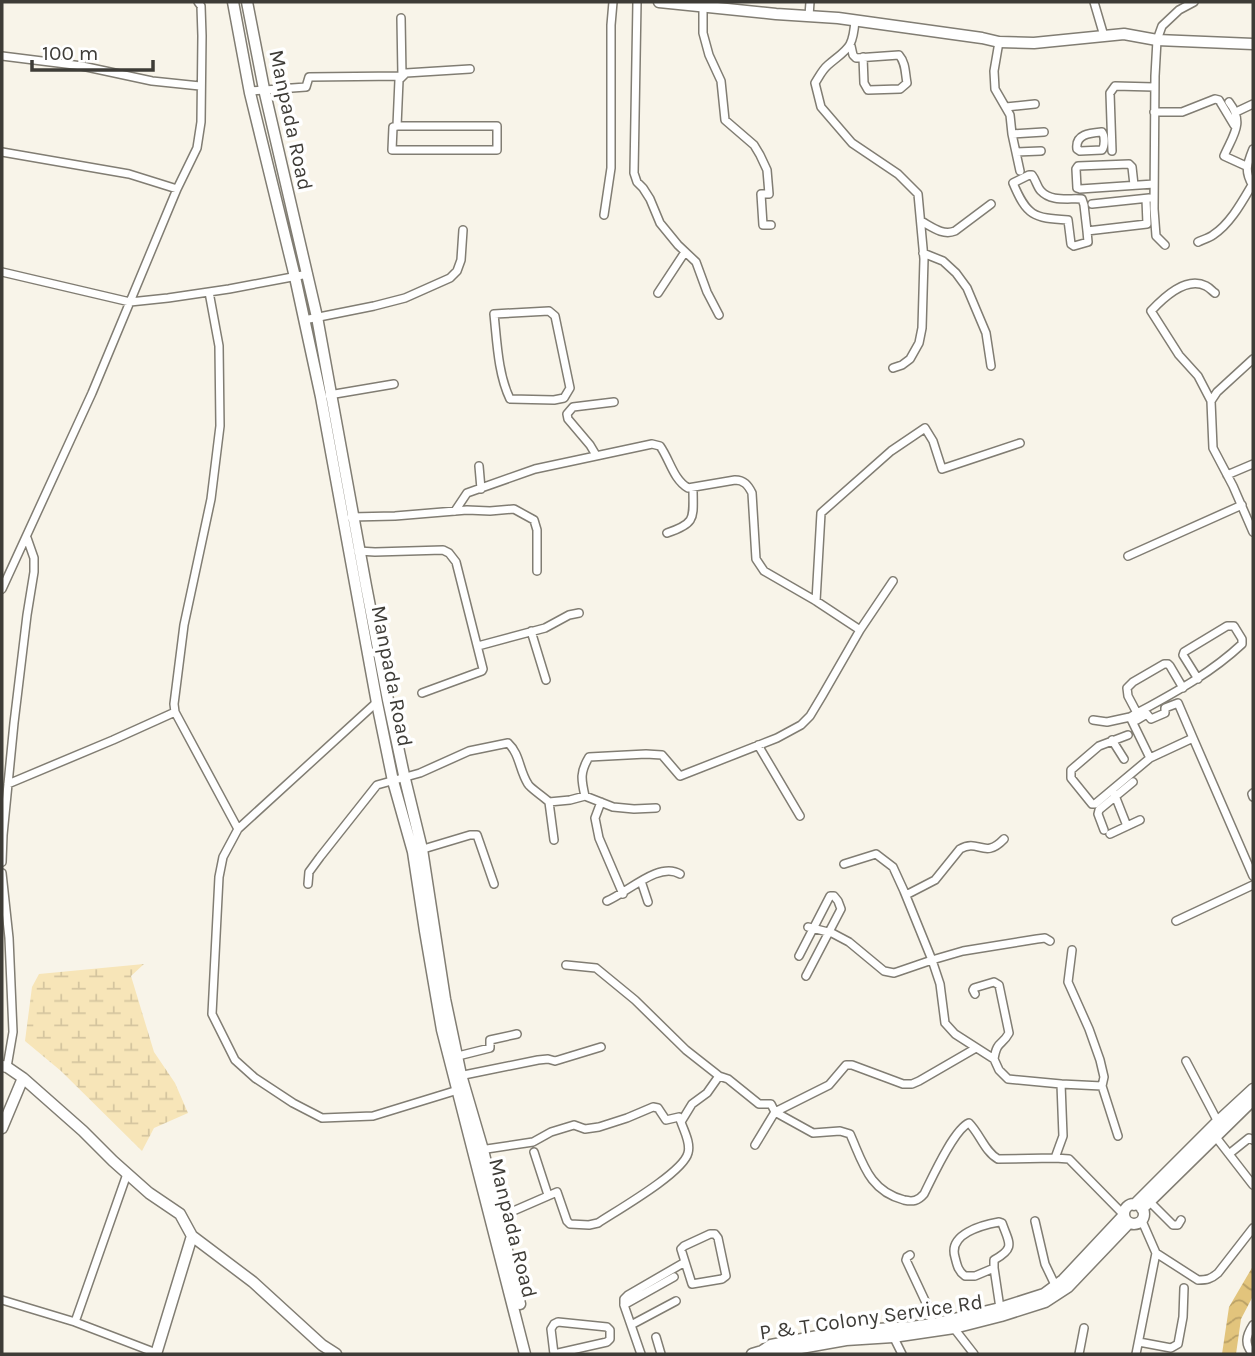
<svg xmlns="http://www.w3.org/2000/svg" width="1255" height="1356" font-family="Karla,sans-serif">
<defs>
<pattern id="wetland-marsh" width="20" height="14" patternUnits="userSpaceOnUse" patternTransform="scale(1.75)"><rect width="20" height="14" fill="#f7e5b8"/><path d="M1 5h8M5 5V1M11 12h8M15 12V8" fill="none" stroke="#d5c59f"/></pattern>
<pattern id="water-waves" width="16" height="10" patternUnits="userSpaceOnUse" patternTransform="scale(1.75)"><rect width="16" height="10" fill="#e2c47c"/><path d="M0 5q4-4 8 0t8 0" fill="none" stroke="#b9a066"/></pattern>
</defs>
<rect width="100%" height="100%" fill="#f8f4e9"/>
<path fill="url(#wetland-marsh)" d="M144 964 131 976 154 1052 175 1083 188 1113 154 1128 142 1151 61 1071 25 1041 32 987 39 974Z"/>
<path fill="url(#water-waves)" d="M1253 1266V1296L1241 1319 1236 1354H1222L1229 1307Z"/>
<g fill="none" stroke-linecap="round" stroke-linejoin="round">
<g stroke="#817d73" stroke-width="10">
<path id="street" d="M637 2 634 173 637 182 643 188 650 199 660 223 678 245 696 262 707 292 719 315
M1094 2 1104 36
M703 7V33L709 55 721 81 725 120 754 145 760 155 767 170 769 194H761L763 225H771
M809 16 810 2
M855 20C853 49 848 48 828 65 822 70 819 77 815 83L821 107 852 143 898 174 918 194 924 259 922 328 919 343 910 359 902 365 893 368
M999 42 994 71 995 89 1010 115 1012 134 1020 171
M851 46 853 55 856 58 899 55C906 63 905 73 907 83L900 89 868 90 864 83 863 57
M2 56 82 66 152 81 200 86
M250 91 306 87 309 77 402 76 401 18
M1229 102C1245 123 1233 135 1224 156L1246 166
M1006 107 1035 104
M1154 112H1182L1215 99 1219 100 1234 125
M1236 112 1253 104
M397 126H497V150H392L393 127 397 126 399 80 406 73 470 69
M1102 132C1105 136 1105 146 1102 150L1080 151 1077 149C1075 134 1090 133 1102 132Z
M1012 134 1044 132
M1253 149C1247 164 1244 171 1253 186
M1112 151 1110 93 1115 86 1154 87
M2 152 129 174 177 189
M1016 152 1041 151
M1134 185 1132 167 1129 164 1078 166 1076 169 1077 188 1080 189 1154 184
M1092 204 1149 198
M604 215 611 168V25L613 2
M921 221C932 227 943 236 955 231L991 204
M1087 231 1084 205 1082 199C1068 198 1051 202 1041 191 1037 187 1036 180 1032 175H1029L1013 183C1027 216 1033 218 1068 220L1071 244 1074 246 1088 242 1087 231 1147 224 1146 199
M1198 242C1202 240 1209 238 1213 235 1230 224 1242 202 1252 185
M1165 245 1156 236 1154 209 1155 76 1157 40 1162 26 1179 10 1194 2
M923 253 943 261 956 273 967 288 986 333 991 366
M2 272 130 302 168 298 229 289 308 274
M658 293 685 252
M549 311 555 316 570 388 564 398 554 400 510 399C498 374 497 342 494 314Z
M304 320 374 306 405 298 450 278 457 271 461 260 463 230
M1253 359 1217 392 1211 401 1213 448 1233 486 1253 532
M329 395 394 384
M1211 401 1198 376 1179 355 1151 311C1164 297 1186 276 1206 286 1210 288 1212 291 1215 293
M596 455 590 445 568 419 567 414 573 407 614 402
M479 466 481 489
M1227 475 1253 464
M455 511 467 493 535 469 652 444 660 446C670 460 673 479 688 488L735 480C744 480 748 485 752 493L756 559 764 571 816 601 860 630 822 696 810 716 801 725 777 738 680 776 662 755 646 754 589 757C580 772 581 779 585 796
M351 517 395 516 467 510 490 511 514 509 534 520 537 530V571
M667 533C697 523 693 518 693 488
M358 551 375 552 443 550 449 553 456 562 483 669 482 671 422 693
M1128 556 1242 505
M2 589 92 393 177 189 197 148 201 122 202 36 201 6 198 2
M816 601 821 513 891 451 925 428 933 441 942 469 1020 443
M860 630 893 581
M531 631 546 680
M478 646 545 628 569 615 579 613
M1198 679 1183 655 1184 652 1227 626H1234L1242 639V644C1209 675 1170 695 1130 717L1150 758 1193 738 1253 876
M377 702 238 829 223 857 219 877 212 1014 235 1060 255 1078 293 1103 322 1118 373 1116 461 1089
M175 712 174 704 184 625 211 499 220 426 219 346 209 292
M1137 713 1128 696 1127 688 1133 682 1164 664H1168L1170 666 1183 688
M1093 720 1107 722 1130 717
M1137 720 1147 714 1151 719 1165 713V708L1178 703 1193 738
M1128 735 1099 746 1071 770V778L1092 804H1095L1150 758
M1112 740 1124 759
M758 745 800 816
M8 784 113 740 175 712 238 829
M1114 793 1127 826
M1253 793 1252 794 1253 797
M549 802 554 840
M601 802 595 818 599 838 623 894
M1104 830 1098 814 1099 810 1133 782
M1110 834 1140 820
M420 850 470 835H477L494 884
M2 862 3 835 14 723 27 615 34 572V558L27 538
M2 873 9 938 13 1032 7 1067
M641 881 648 902
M308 884 309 872 320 857 377 785 420 773 469 751 508 743C520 754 519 770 528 784 530 788 544 797 549 802L570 800 585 796 613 807 634 809 656 808
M906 895 935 880 960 849C979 838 984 860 1004 839
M607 901C627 893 659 861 680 874
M1176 921 1253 885
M808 927 832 933 849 942 884 971 894 973 932 960 904 891 893 867 876 854 844 864
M1050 941 1045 938 1037 939 963 951 932 960 940 984 945 1023 955 1034 994 1059 999 1070 1008 1079 1061 1084
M1072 950 1068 982 1089 1029 1100 1060 1104 1077 1102 1086 1061 1084 1063 1136 1055 1158 1069 1159 1124 1215
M799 956 830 896H834L838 901 841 909 806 976
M566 965 596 968 635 1000 686 1050 714 1072 719 1076 728 1079 759 1104H771L775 1112 755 1145
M975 994 973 990 974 988 994 982 999 985 1009 1033C1002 1046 997 1040 994 1059
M454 1057 490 1048V1040L517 1034
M1186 1061 1218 1122
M459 1076 538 1060 548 1059 555 1061 601 1047
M1102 1086 1118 1136
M775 1112 813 1133 840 1131 850 1134C863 1163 869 1191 904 1200 913 1202 918 1201 924 1194 932 1178 954 1129 969 1123 980 1134 985 1152 998 1159L1055 1158
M775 1112 829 1085 846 1065H852L903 1084H912L919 1081 976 1048
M1215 1136 1253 1185
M480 1150 533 1142 551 1132 574 1125 585 1129 599 1127 627 1118 653 1107 658 1108 666 1120 679 1117 681 1122
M534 1152 548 1195
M1229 1154 1249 1138 1253 1140
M127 1174 75 1322 156 1353
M1150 1202 1173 1225H1178L1181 1220
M497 1215 511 1212 557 1192 567 1221 570 1224 589 1225 598 1223C616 1211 683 1173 688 1153 691 1143 684 1131 681 1122L692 1104 707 1093 719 1076
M1035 1221 1045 1264 1056 1287
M710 1234H715L718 1238 726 1276 722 1279 692 1284 681 1249 684 1246Z
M1156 1253 1198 1280C1207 1280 1211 1279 1218 1273L1253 1228
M910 1255 907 1257 906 1260 928 1307 934 1328
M994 1268V1260C1016 1248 1009 1243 1002 1223L999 1222C982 1225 948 1234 955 1257 957 1265 958 1271 965 1276H975L994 1268 1000 1308
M2 1300 75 1322
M624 1305 674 1277
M558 1322 607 1327 610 1330V1339L607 1342 554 1354 551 1329 554 1324Z
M631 1325 676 1301
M953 1327 974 1354
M893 1336 902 1354
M656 1337 661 1354
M1139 1342 1171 1348 1178 1344 1183 1317 1184 1288
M641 1354 624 1305V1299L628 1295 685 1262
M1079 1354 1084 1328
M1136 1354 1156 1253 1142 1221
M1253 1354C1244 1344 1246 1336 1253 1325"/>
</g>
<g stroke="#817d73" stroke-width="13">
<path id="secondary" d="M233 2 250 93 295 277 321 397 377 703 393 781 413 852 425 931 442 1030 525 1354
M247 2 264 89 317 317 366 586 388 700 404 775 422 849 445 999 461 1075 483 1150 520 1304
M659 2 776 14 838 18 982 38 999 42 1034 43 1124 34 1157 40 1253 44
M2 1066 7 1067 23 1078 83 1131 113 1161 149 1193 180 1214 192 1236 253 1282 322 1345 336 1354
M2 1128 23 1078
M1124 1214a10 10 0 1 1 20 0a10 10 0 1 1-20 0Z
M1134 1205 1214 1125 1253 1089
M1142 1209 1253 1100
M762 1351 771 1345 844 1331 911 1327 933 1324 1000 1308 1044 1294 1063 1280 1124 1215
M156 1354 192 1236
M752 1354 762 1351 773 1353 846 1340 893 1337 954 1328 1001 1316 1045 1302 1068 1287 1129 1223"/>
</g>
<use href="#street" stroke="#fff" stroke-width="7"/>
<use href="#secondary" stroke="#fff" stroke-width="10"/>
</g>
<g text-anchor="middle" stroke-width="7" stroke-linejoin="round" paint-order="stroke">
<g font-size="21" fill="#3e3c37" stroke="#fff">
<text transform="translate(291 120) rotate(78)" y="7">Manpada Road</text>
<text transform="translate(392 676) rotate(79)" y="7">Manpada Road</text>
<text transform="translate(513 1228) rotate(76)" y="7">Manpada Road</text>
<text transform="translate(871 1317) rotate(-8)" y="7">P &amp; T Colony Service Rd</text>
</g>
</g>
<rect width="1255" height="1356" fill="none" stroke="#3e3c37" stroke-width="7"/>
<path d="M32 60v10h121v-10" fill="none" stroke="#3e3c37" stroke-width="3.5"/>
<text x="42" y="60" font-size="21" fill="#3e3c37" stroke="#ffffff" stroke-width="5" paint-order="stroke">100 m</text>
</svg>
